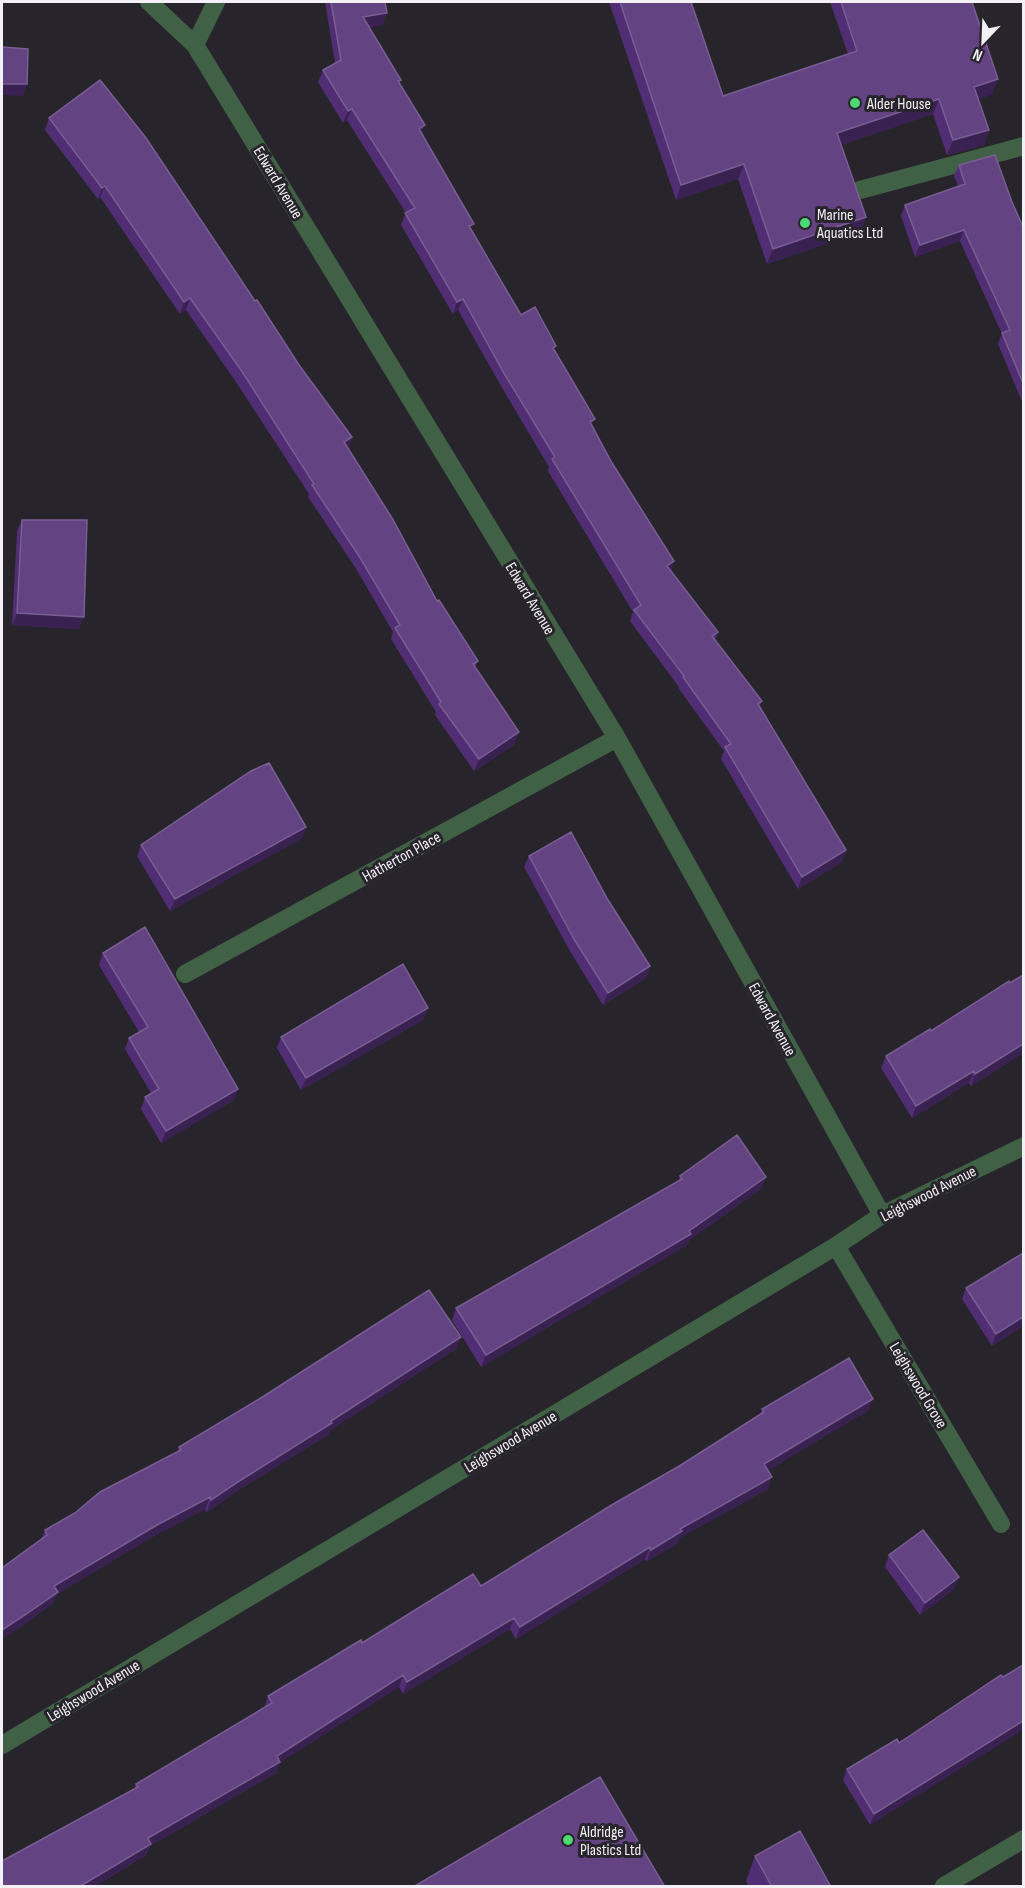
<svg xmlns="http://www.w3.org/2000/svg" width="1025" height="1888" font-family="'Sofia Sans Condensed',sans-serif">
<rect width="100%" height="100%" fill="#27252b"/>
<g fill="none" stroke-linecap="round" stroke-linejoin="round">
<path stroke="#416147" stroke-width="18" d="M860 190 1024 146"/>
<path stroke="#416147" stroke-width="18" d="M149 2 195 45 617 738 882 1215
M195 45 216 2
M185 974 617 738
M836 1246 1001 1524
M2 1745 836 1246 882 1215 1024 1146
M944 1886 1024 1839"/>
</g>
<path fill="#512e74" d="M325 2H385L387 13 382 25 369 27 401 80 399 83 422 134 471 230 521 315 555 351 612 463 674 561 671 570 718 632 715 640 762 701 759 707 846 850 842 862 798 889 721 759 724 751 679 689V687L630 621 633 612 548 471 549 467 501 386 458 310 453 314 401 225 406 213 347 120 343 123 318 82 323 70 335 63Z
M609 2H691L723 96 848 54 830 2H972L992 94 978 99 989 130 984 145 947 155 933 114 841 145 866 217 860 232 767 264 738 179 676 200Z
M49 118 348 448 437 601 478 661 475 667 515 744 474 771 435 715 436 712 391 639 393 632 355 567 308 497 309 494 236 382 186 310 180 314 100 197 98 199 45 130Z
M959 165 1012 202 1023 227V404L998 344 1002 334 960 241 915 257 901 216 905 205 958 186 954 176Z
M22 520 79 629 12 625 17 531Z
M302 838 170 911 137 856 141 845Z
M529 856 650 966 646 978 603 1005 570 951 524 867Z
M103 953 238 1089 234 1100 161 1143 141 1109 145 1097 151 1093 125 1049 129 1038 139 1032 99 965Z
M1023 975V1053L971 1086 969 1083 912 1118 881 1068 886 1056 931 1031Z
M428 1008 423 1020 301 1090 277 1048 281 1037Z
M680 1176 762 1188 689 1240 687 1245 481 1367 452 1320 456 1308 678 1182Z
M966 1288 1023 1326 992 1346 962 1299Z
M457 1348 329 1431 328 1435 237 1491 207 1512 205 1509 152 1537 57 1594 53 1603 21 1627 41 1540 45 1530 75 1513 177 1453 179 1447Z
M762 1409 869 1410 768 1470V1489L679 1538 678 1543 647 1561 645 1559 516 1639 510 1629 403 1694 399 1687 280 1762 276 1773 150 1846 146 1855 94 1887H2L134 1789 136 1784 264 1708 268 1696 362 1643 481 1586 681 1465 760 1414Z
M889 1555 954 1589 920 1615 885 1567Z
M1001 1675 870 1825 843 1780 847 1769 899 1743Z
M755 1856 831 1887H749L746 1881Z"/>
<path fill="#392151" d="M387 13 382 25 358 29 363 17Z
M998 79 992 94 968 102 974 87Z
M2 84H27L23 96 2 95Z
M939 99 933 114 832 148 837 133Z
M352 109 347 120 343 123 348 111Z
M425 125 421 137 419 129Z
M989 130 984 145 947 155 953 140Z
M744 164 738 179 676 200 681 185Z
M105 186 100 197 98 199 102 188Z
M866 217 860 232 767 264 773 249Z
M964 230 960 241 915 257 920 245Z
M190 298 186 310 180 314 184 302Z
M463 299 458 310 453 314 457 302Z
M352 437 348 449 344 442Z
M674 561 670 573 667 566Z
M17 613 84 617 79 629 12 625Z
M519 732 515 744 474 771 479 759Z
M306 827 302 838 170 911 175 899Z
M846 850 842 862 798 889 802 877Z
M650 966 646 978 603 1005 608 993Z
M428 1008 423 1020 301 1090 306 1078Z
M1023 1044V1053L971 1086 975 1074Z
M974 1071 969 1083 912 1118 916 1106Z
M238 1089 234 1100 161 1143 166 1131Z
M766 1177 762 1188 689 1240 687 1245 481 1367 486 1355 689 1231Z
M1023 1317V1326L992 1346 996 1334Z
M461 1337 457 1348 329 1431 328 1435 237 1491 207 1512 211 1500 241 1480Z
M873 1399 869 1410 760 1475 764 1464Z
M772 1477 768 1489 679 1538 678 1543 647 1561 651 1550 680 1529Z
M210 1497 205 1509 152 1537 57 1594 53 1603 21 1627 2 1639V1630L54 1586 157 1525Z
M650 1547 645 1559 516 1639 520 1627Z
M959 1577 954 1589 920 1615 925 1603Z
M514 1618 510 1629 403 1694 407 1682Z
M403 1675 399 1687 280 1762 276 1773 150 1846 146 1855 94 1887H79L148 1838Z
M1023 1721V1730L870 1825 874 1814Z"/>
<path fill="#634382" stroke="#795e94" stroke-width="1.5" d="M331 2H385L387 13 363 17 401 80 398 81 425 125 419 129 474 224 469 226 521 315 535 307 556 346 553 348 595 419 590 422 612 463 674 561 667 566 718 632 712 636 762 701 758 704 846 850 802 877 725 747 731 744 683 677 684 676 634 610 641 605 552 459 555 457 505 375 463 299 457 302 405 213 415 208 352 109 348 111 323 70 341 60Z
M620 2H691L723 96 857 51 841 2H972L998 79 974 87 989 130 953 140 939 99 837 133 866 217 773 249 744 164 681 185Z
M2 47 28 49 27 84H2Z
M100 80 146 138 255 301 257 300 299 365 352 437 344 442 392 518 437 601 439 600 478 661 473 664 519 732 479 759 439 704 441 702 395 628 400 625 359 556 312 485 314 484 241 370 190 298 184 302 105 186 102 188 49 118Z
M995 155 1012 202 1023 227V383L1002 333 1010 330 964 230 920 245 905 205 965 184 959 165Z
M22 520H87L84 617 17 613Z
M269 763 306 827 175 899 141 845 251 771Z
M571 832 608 900 650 966 608 993 574 939 529 856Z
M145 927 238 1089 166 1131 145 1097 159 1089 129 1038 148 1027 103 953Z
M403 964 428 1008 306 1078 281 1037Z
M1023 975V1044L975 1074 974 1071 916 1106 886 1056 930 1029 931 1031 1009 981 1010 983Z
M737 1135 766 1177 689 1231 691 1234 486 1355 456 1308 682 1179 680 1176Z
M1023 1253V1317L996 1334 966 1288Z
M429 1290 461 1337 331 1421 332 1423 241 1480 211 1500 210 1497 157 1525 54 1586 58 1592 25 1615 2 1630V1568L47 1535 45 1530 75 1513 100 1492 181 1450 179 1447 264 1396Z
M849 1358 873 1399 764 1464 772 1477 680 1529 682 1531 651 1550 650 1547 520 1627 514 1618 407 1682 403 1675 277 1756 280 1762 148 1838 151 1844 79 1887H2V1861L138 1787 136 1784 272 1703 268 1696 361 1640 362 1643 473 1574 481 1586 610 1506 681 1465 764 1412 762 1409Z
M923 1530 959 1577 925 1603 889 1555Z
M1023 1665V1721L874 1814 847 1769 897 1739 899 1743 1001 1675 1003 1677Z
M600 1777 665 1887H413Z
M800 1831 831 1887H772L755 1856Z"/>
<g fill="#4fd675" stroke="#27252b" stroke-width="2">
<circle cx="855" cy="103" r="6"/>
<circle cx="805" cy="223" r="6"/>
<circle cx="568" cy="1840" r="6"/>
</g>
<g text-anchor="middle" stroke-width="6" stroke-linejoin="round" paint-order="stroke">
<g font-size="16" fill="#f3f1f5" stroke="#27252b" text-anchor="start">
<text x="867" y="109">Alder House</text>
<text x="817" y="220">Marine<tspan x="817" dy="18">Aquatics Ltd</tspan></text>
<text x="580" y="1837">Aldridge<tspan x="580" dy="18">Plastics Ltd</tspan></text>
</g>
<g font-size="16" fill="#f3f1f5" stroke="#27252b">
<text transform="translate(279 182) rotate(59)" y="6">Edward Avenue</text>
<text transform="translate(531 598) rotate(59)" y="6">Edward Avenue</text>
<text transform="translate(401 856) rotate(-29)" y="6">Hatherton Place</text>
<text transform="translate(773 1019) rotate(61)" y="6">Edward Avenue</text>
<text transform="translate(928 1193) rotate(-27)" y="6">Leighswood Avenue</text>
<text transform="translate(919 1385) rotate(59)" y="6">Leighswood Grove</text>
<text transform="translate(510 1441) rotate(-31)" y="6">Leighswood Avenue</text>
<text transform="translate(93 1690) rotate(-31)" y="6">Leighswood Avenue</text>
</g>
</g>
<rect width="1025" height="1888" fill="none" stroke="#f3f1f5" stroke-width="6"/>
<g transform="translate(983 42) rotate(203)" stroke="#27252b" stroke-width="4.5" paint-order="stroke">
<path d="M0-4.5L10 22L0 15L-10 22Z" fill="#f3f1f5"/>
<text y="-9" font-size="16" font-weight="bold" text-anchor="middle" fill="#f3f1f5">N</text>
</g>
</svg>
